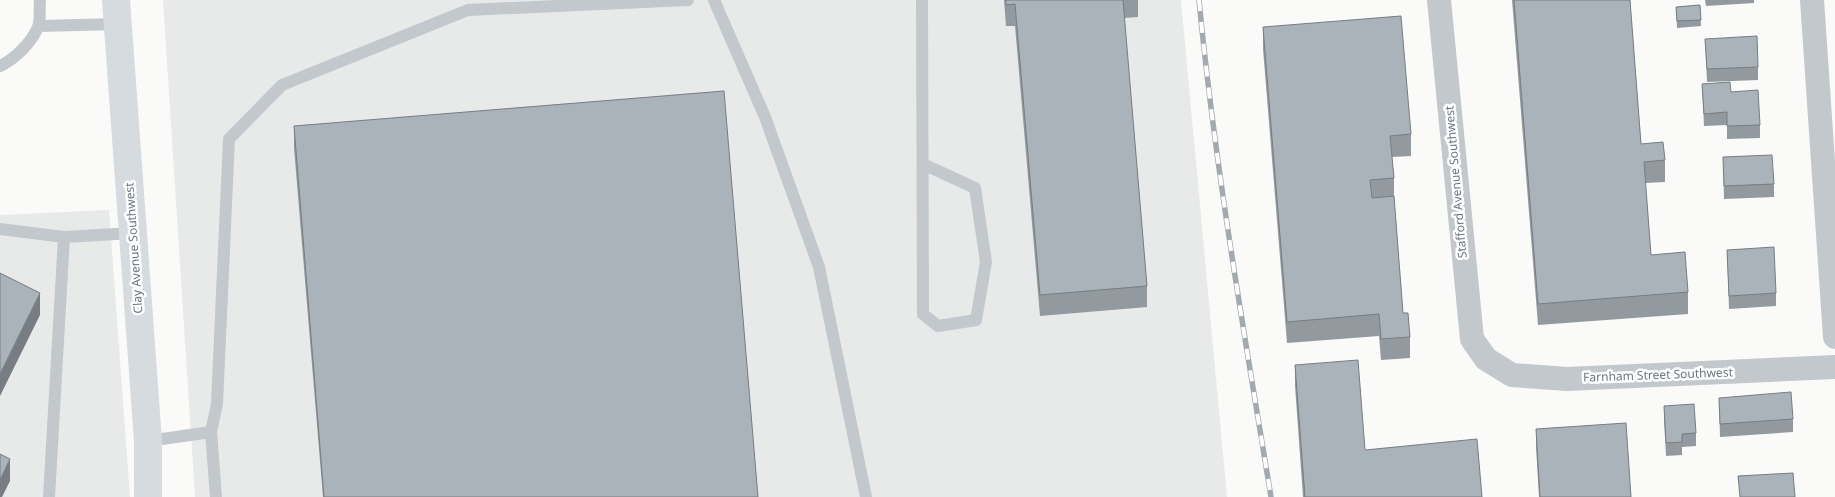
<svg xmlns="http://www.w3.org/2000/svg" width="1835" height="497" font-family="'Noto Sans',sans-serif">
<rect width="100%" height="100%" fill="#fafaf8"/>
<path fill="#e8e9e9" d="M163 0H1181L1227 497H195Z
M109 210 130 497H0V215Z"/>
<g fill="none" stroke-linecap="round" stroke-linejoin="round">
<path stroke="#c3c8cc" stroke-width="12" d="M714 0 765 117 819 267 866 497
M922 0 923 314 938 326 976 320 986 262 975 188 923 164
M39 26 118 24
M0 66C15 59 32 42 38 27 41 20 39 8 40 0
M0 229 64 237 133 233
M211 432 216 497
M148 441 211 432 217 404 229 139 282 85 468 10 688 0
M49 497 64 237"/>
<path stroke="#c3c8cc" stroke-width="24" d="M1439 0 1472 339 1486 359 1512 375 1567 379 1835 367
M1812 0 1835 337"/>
<path stroke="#d6dbdf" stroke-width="28" d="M116 0 148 441V497"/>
<g stroke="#a2aab0" stroke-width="5.5">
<path id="rail" d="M1199 0C1215 167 1244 332 1271 497"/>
</g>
<use href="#rail" stroke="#fff" stroke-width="4" stroke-dasharray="11" stroke-linecap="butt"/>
</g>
<path fill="#929a9f" d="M1004 0H1138V17L1124 18 1147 286V307L1040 316 1015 26H1006Z
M1512 0H1630L1641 144 1665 160V182L1645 183 1651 255 1688 292V314L1538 325Z
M1705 0H1754V3L1706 6Z
M1700 5 1701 26 1677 28 1676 7Z
M1263 27 1411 134V156L1392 157 1394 178V196L1403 313 1410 337V358L1381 360 1379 336 1287 343 1263 49Z
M1705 39 1758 67V80L1707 82Z
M1702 84 1731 92 1760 125V138L1727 139V125L1704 126Z
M294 126 758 497H323L294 148Z
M1723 157 1774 184V197L1724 199Z
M1727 250 1776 293V306L1729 309Z
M1295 365 1365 450 1482 497H1303L1295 386Z
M1719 398 1793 419V432L1720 437Z
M1664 406 1696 433V446L1682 447V455L1666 456 1664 419Z
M1536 429 1631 497H1539L1536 447Z"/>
<path fill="#777d82" d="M40 293V315L0 396V374Z
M10 459V481L2 497H0V480Z"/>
<path fill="#aab3b9" stroke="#777d82" d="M1006 0H1123L1147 286 1040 295 1015 4 1006 5Z
M1514 0H1630L1641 144 1663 142 1665 160 1644 162 1651 255 1685 252 1688 292 1538 304Z
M1700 5 1701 20 1677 21 1676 7Z
M1401 16 1411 134 1390 136 1394 178 1370 180 1372 198 1394 196 1403 313H1408L1410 337 1381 339 1379 314 1287 322 1263 27Z
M1757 36 1758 67 1707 69 1705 39Z
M1730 82 1731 92 1758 90 1760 125 1727 126V112L1704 114 1702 84Z
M724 91 758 497H324L294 126Z
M1772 155 1774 184 1724 186 1723 157Z
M1774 247 1776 293 1729 296 1727 250Z
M0 273 40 293 0 374Z
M1358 360 1365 450 1477 439 1482 497H1305L1295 365Z
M1791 392 1793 419 1720 424 1719 398Z
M1694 404 1696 433 1682 434V442L1666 443 1664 406Z
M1626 423 1631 497H1540L1536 429Z
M0 454 10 459 0 480Z
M1793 473 1795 497H1740L1738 476Z"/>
<g text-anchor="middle" stroke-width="5" stroke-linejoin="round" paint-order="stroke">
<g font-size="12" fill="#657683" stroke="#fff">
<text transform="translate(1456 182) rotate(-95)" y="4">Stafford Avenue Southwest</text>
<text transform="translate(134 248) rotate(-94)" y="4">Clay Avenue Southwest</text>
<text transform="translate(1658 375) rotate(-2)" y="4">Farnham Street Southwest</text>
</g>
</g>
</svg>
